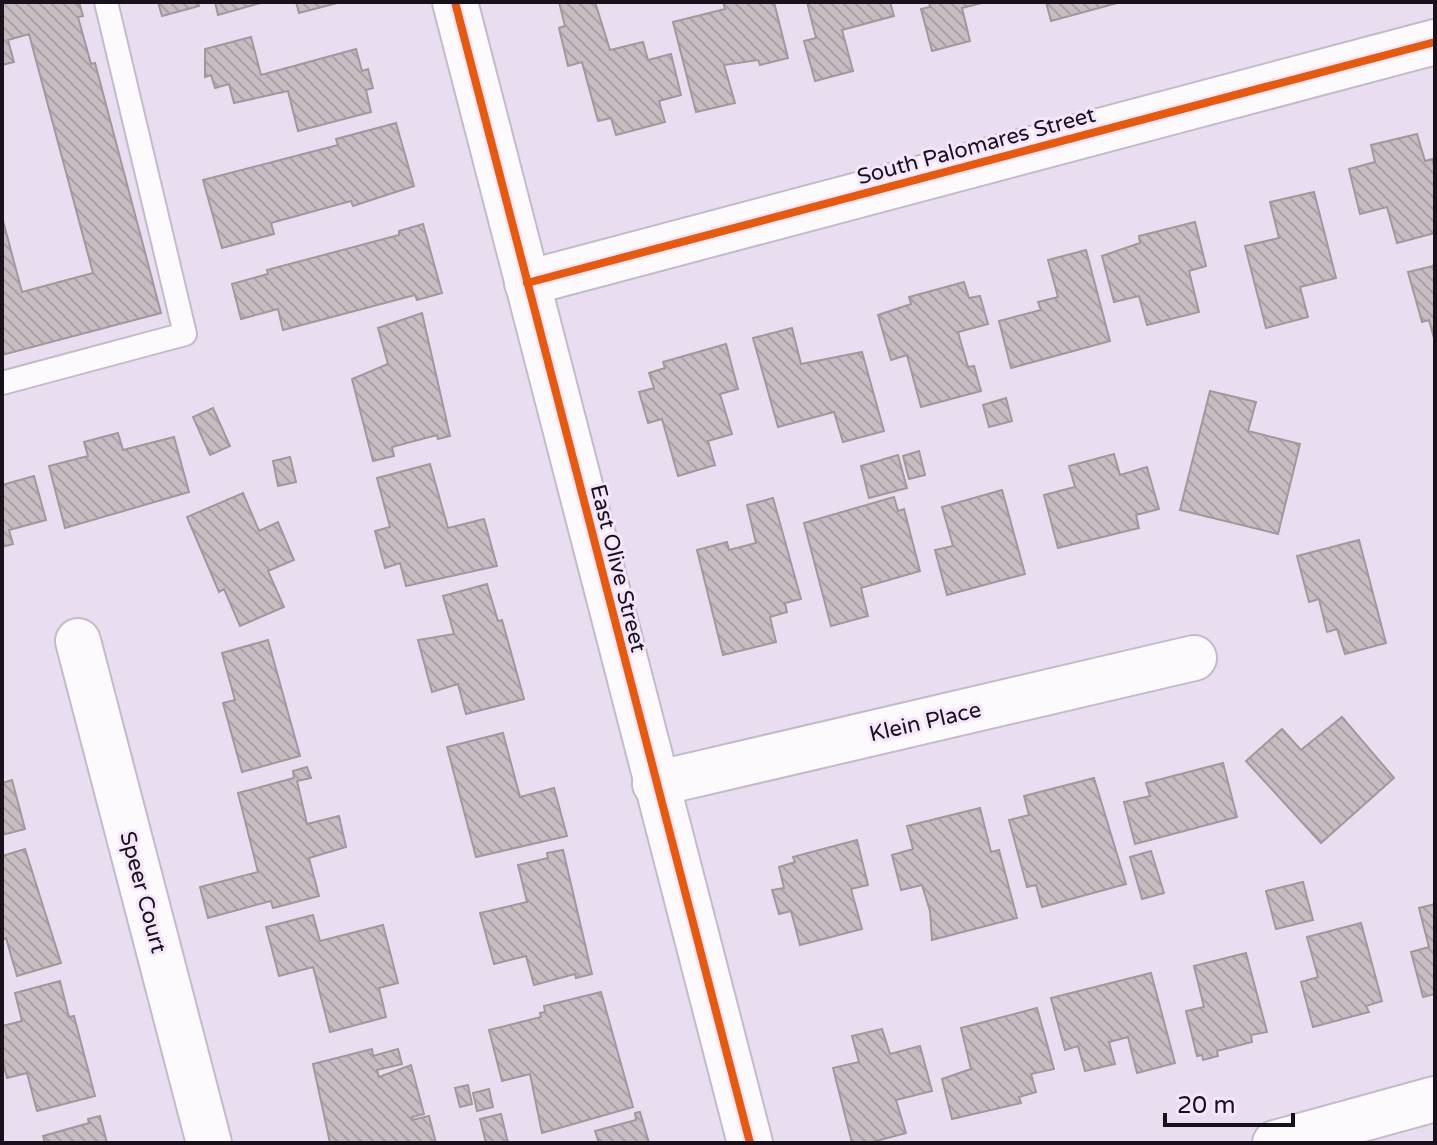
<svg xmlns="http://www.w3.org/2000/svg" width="1437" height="1145" font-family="'Varela Round',sans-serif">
<defs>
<pattern id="building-back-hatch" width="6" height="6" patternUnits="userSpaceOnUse" patternTransform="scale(2)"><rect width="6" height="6" fill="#c7bcc1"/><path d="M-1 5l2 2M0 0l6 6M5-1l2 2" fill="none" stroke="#aaa1a5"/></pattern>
</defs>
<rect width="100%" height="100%" fill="#e9deef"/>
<path fill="url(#building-back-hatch)" stroke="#a2989c" stroke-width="2" d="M2 2H79L83 16 78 17 91 64 95 63 161 313 2 355V217L22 292 93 273 29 34 8 40 14 62 2 65Z
M158 2H198L199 6 162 16Z
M215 2H264L218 15Z
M296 2H341L299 13Z
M559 2H595L610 50 643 42 648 60 671 54 681 95 659 101 665 122 616 135 611 118 598 121 582 62 568 66 559 28 565 26Z
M723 2H774L788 58 760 65 758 60 724 65 735 103 696 112 673 22 725 9Z
M807 2H890L894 16 842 30 853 71 815 81 804 41 816 38Z
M929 2H986L962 8 970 41 932 51 921 9 930 7Z
M1046 2H1121L1051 21Z
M251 37 261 75 356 49 362 71 368 69 373 88 366 90 371 112 298 131 288 91 234 103 229 84 215 88 211 75 205 77V49Z
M396 123 414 186 353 206 351 201 271 223 274 234 222 248 203 180 338 145 336 139Z
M1417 134 1425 161 1432 159 1435 170V233L1397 243 1387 207 1360 214 1349 169 1375 162 1371 145Z
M1314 192 1336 278 1300 287 1308 317 1266 328 1245 246 1279 238 1270 202Z
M1195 222 1206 266 1189 271 1199 312 1147 325 1139 296 1114 302 1102 256 1140 243 1139 236Z
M423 224 442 293 417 300 415 295 283 330 278 309 241 319 232 284 268 274 267 270 399 235V231Z
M1086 250 1110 341 1011 368 999 321 1041 310 1038 302 1058 297 1048 260Z
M1435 261V342L1429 320 1422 322 1408 272 1433 266Z
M964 282 969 298 980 296 988 324 958 332 968 367 974 366 981 391 921 407 907 355 891 360 878 315 911 304 909 297Z
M422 313 450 436 438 439 437 435 392 447 394 456 373 461 352 379 388 364 378 328Z
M792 328 801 364 862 352 884 431 843 442 834 412 778 427 753 338Z
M726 344 738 389 720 394 732 434 708 441 715 465 678 476 662 419 648 423 639 392 654 388 649 373 665 368 663 362Z
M1210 391 1256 402 1248 431 1300 444 1278 534 1180 510Z
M1006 398 1012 421 989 427 983 405Z
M213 408 230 446 210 455 193 417Z
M118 433 123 450 174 437 189 492 65 528 49 466 88 456 84 442Z
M919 451 925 475 909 479 903 456Z
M1114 454 1120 475 1147 467 1159 509 1136 515 1139 528 1058 548 1044 495 1075 487 1069 466Z
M898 455 907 488 869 498 861 466Z
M290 457 296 482 278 486 273 461Z
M430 464 448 528 484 519 497 566 406 586 400 563 385 568 375 531 390 527 377 478Z
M34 476 46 520 9 530 13 544 2 547V485Z
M1002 490 1025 574 947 595 935 550 953 546 942 507Z
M243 493 259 531 278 522 294 560 268 571 284 607 240 626 224 589 219 592 187 517Z
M894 497 898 511 904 509 920 571 861 588 868 616 831 626 804 523Z
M773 498 801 599 785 603 787 612 770 617 776 642 723 655 697 550 727 542 729 550 756 543 747 505Z
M1359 540 1386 643 1345 654 1337 629 1327 632 1319 599 1309 602 1297 556Z
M487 584 498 621 502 620 524 699 466 714 458 684 432 692 418 640 454 634 443 596Z
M268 640 300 756 242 772 223 703 235 700 222 653Z
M1342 717 1394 778 1321 843 1246 761 1282 729 1301 750Z
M503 733 520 797 554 788 567 836 476 857 447 747Z
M1223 763 1237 817 1135 844 1124 802 1150 796 1146 783Z
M307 767 311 778 297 781 307 824 339 816 346 847 309 858 319 896 273 908 271 901 208 918 200 887 258 872 238 793 294 778 293 771Z
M1094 778 1126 884 1042 907 1036 885 1027 887 1009 820 1029 815 1024 796Z
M12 780 25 829 2 835V783Z
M980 808 991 852 999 850 1017 918 932 940 930 911 922 885 901 890 892 855 913 849 907 826Z
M857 840 868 885 851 889 862 929 800 945 791 911 779 914 772 890 784 888 779 867 795 862 793 857Z
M25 849 61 963 17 976 6 938 2 940V856Z
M563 850 592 974 576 978 575 974 534 985 526 956 494 964 480 913 527 902 518 865 548 858 547 853Z
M1151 851 1164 893 1142 899 1130 857Z
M1303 882 1313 920 1276 929 1266 891Z
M1435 904V994L1423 997 1411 952 1429 947 1419 908Z
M313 915 320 941 383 925 398 983 379 988 386 1017 330 1032 313 967 279 976 266 927Z
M1361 923 1382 1001 1366 1006 1369 1012 1313 1027 1301 982 1318 977 1307 937Z
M1246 953 1267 1032 1251 1035 1252 1042 1217 1051 1218 1056 1203 1060 1202 1055 1197 1056 1186 1011 1204 1007 1194 966Z
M1151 973 1175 1063 1137 1073 1128 1037 1109 1042 1115 1064 1085 1071 1078 1046 1065 1050 1051 998Z
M60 981 69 1017 74 1016 95 1096 37 1111 27 1073 7 1078 2 1059V1026L22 1021 15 993Z
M601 992 633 1107 542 1133 530 1074 502 1081 489 1030 541 1017 540 1013 545 1012 544 1006Z
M1037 1008 1054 1069 1031 1074 1036 1092 1019 1097 1021 1103 952 1119 942 1079 971 1069 961 1028Z
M882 1029 890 1054 920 1046 932 1091 896 1100 906 1133 869 1143H852L833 1068 859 1062 852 1036Z
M372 1049 373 1056 398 1049 402 1064 377 1070 379 1077 411 1065 424 1114 412 1117V1120L429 1116 436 1143H330L313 1064Z
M468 1085 472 1104 460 1107 455 1088Z
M489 1089 493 1107 477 1111 473 1093Z
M640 1112 649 1143H599L595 1131 636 1120 635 1113Z
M501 1114 508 1143H486L480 1119Z
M100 1116 107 1143H45L43 1136 89 1123 88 1119Z"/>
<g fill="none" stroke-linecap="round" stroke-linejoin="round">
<g stroke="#c3bbc9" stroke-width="26">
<path id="lane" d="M2 383 185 334 106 2"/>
</g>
<g stroke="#c3bbc9" stroke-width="48">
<path id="street" d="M527 283 1435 42
M78 641 209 1143
M655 784 1194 658
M1275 1143 1435 1099"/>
</g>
<g stroke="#c3bbc9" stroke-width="48">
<path id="secondary" d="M455 2 750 1143"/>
</g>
<use href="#lane" stroke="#fcfafd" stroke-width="22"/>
<use href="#street" stroke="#fcfafd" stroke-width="44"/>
<use href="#secondary" stroke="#fcfafd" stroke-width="44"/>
<g stroke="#f5e6fe" stroke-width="13">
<path id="cycleway" d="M455 2 750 1143
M527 283 1435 42"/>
</g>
<use href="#cycleway" stroke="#e8590c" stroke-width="8"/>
</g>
<g text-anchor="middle" stroke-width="6" stroke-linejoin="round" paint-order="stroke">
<g font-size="22" fill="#18111c" stroke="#f5e6fe">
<text transform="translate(976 145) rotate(-15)" y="8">South Palomares Street</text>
<text transform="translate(619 568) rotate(76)" y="8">East Olive Street</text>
<text transform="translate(925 721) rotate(-13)" y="8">Klein Place</text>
<text transform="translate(144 892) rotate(75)" y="8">Speer Court</text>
</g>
</g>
<rect width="1437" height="1145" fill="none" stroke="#18111c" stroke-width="8"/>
<path d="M1165 1113v12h128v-12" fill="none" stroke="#18111c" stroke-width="4"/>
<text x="1177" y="1113" font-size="24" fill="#18111c" stroke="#f5e6fe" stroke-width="6" paint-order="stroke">20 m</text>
</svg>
